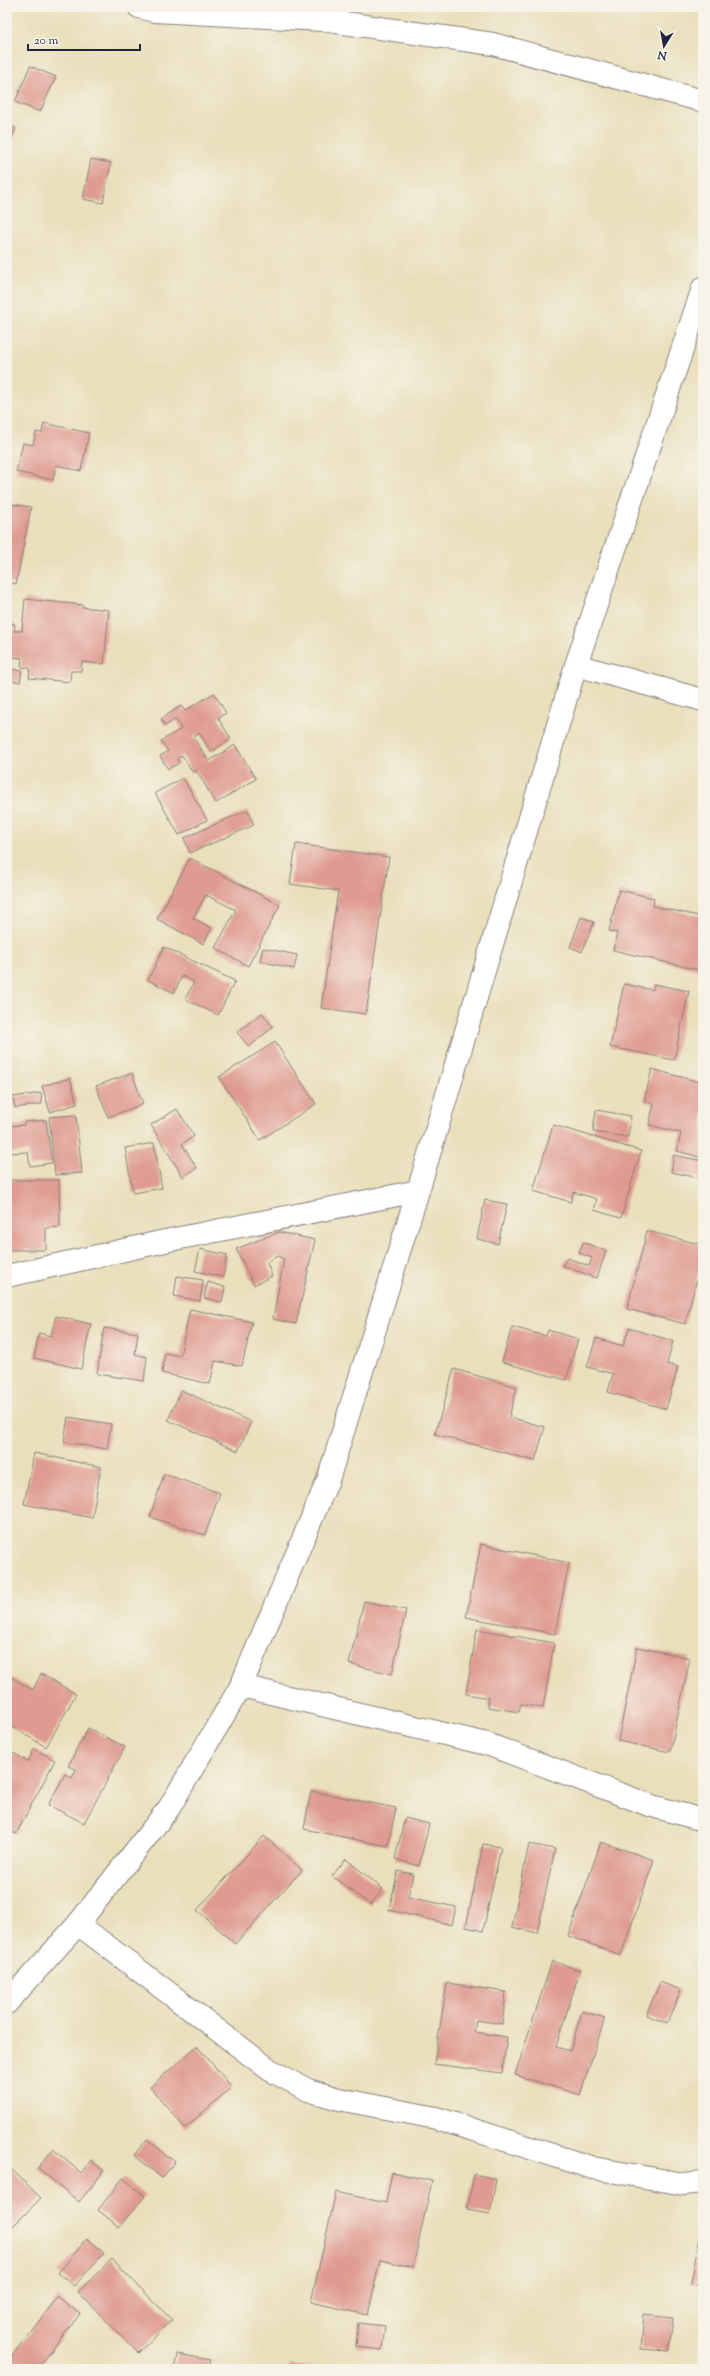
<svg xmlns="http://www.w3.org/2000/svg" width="710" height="2376" font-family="'Sorts Mill Goudy',serif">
<rect width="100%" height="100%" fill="#f7f3e8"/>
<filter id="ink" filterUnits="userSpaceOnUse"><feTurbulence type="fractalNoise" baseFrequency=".025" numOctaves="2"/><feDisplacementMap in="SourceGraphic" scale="8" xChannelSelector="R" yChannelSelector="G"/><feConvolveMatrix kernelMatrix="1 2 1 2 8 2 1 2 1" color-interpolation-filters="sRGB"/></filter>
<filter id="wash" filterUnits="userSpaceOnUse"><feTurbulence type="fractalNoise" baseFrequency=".012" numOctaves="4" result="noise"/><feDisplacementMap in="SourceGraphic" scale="16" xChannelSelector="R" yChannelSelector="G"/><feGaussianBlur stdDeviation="0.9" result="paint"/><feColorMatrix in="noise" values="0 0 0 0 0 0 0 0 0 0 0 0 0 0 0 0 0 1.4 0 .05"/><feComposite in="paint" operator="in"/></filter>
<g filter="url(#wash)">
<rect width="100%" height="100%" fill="#e9dfbb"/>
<g id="blocks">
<path fill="#df9b91" d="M30 66 56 77 40 112 15 102Z
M7 125 16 128 7 151Z
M91 159 111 163 103 203 83 199Z
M7 192 10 193 8 204H7Z
M44 423 89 433 81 471 56 465 53 480 16 472 23 443 33 445 36 432 42 433Z
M11 504 31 507 16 584 7 582V521Z
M25 599 83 605 82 607 109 610 104 664 82 662 81 671H71L70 682 29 678 30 668 21 667 22 658 10 657 11 645H7V624H15L14 631H22Z
M7 668 22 671 20 682 7 680Z
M214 693 226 713 218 718 231 739 211 752 199 733 193 737 209 761 235 745 256 779 216 803 196 770 193 773 182 755 177 759 179 763 168 769 160 756 168 751 161 741 181 729 176 719 165 726 161 719 181 706 185 711Z
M183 778 207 820 179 835 155 793Z
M248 810 254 825 190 853 184 838Z
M296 844 389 857 366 1014 321 1008 338 891 290 884Z
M190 858 280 905 248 966 215 948 236 910 206 895 193 918 212 928 203 944 157 919Z
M703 875V889L699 888Z
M619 890 654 898 653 906 703 917V971L613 950 617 933 609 931Z
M581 917 594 922 582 952 570 947Z
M164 947 235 981 218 1015 185 999 194 982 182 976 174 993 148 980Z
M263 948 297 955 294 969 260 961Z
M624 984 653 990 654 984 689 991 674 1060 610 1047Z
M262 1013 273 1027 249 1047 237 1032Z
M275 1042 316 1104 260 1140 219 1077Z
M652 1069 703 1083V1158L677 1151 681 1133 649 1125 654 1104 644 1101Z
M132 1073 143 1104 108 1117 96 1086Z
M70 1078 77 1104 50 1112 42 1086Z
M41 1093 42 1104 15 1108 13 1097Z
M177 1109 194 1136 182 1144 197 1168 183 1177 151 1125Z
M596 1110 631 1116 628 1137 593 1132Z
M76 1115 82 1173 55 1175 49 1117Z
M46 1120 52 1163 30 1166 28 1152 7 1153V1126L24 1125V1122Z
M553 1125 641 1151 621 1218 594 1210 597 1199 573 1192 571 1202 533 1191Z
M154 1143 162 1188 133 1193 125 1148Z
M674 1155 703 1161V1179L671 1172Z
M7 1180H59L60 1227 46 1228V1250H7Z
M485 1200 507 1204 498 1244 477 1239Z
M647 1231 703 1245V1256L685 1324 627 1309Z
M279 1232 315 1240 296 1324 273 1319 284 1259 277 1256 267 1263 272 1276 254 1285 236 1249Z
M583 1242 606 1251 597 1278 563 1266 567 1258 589 1266 592 1258 579 1253Z
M200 1249 227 1255 223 1277 195 1271Z
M177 1276 203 1280 200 1301 174 1296Z
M208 1282 225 1287 222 1302 204 1298Z
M190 1309 252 1322 242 1366 215 1361 210 1384 162 1373 165 1353 180 1356Z
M56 1316 91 1324 81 1369 34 1358 39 1333 51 1336Z
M512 1327 546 1336 548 1330 578 1339 566 1380 502 1362Z
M104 1328 138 1333 135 1354 147 1357 144 1381 97 1374Z
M629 1328 673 1341 667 1364 678 1367 666 1409 608 1392 613 1374 587 1367 596 1338 623 1346Z
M454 1369 517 1387 509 1417 545 1427 535 1461 435 1434Z
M181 1390 251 1422 238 1451 168 1420Z
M68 1417 111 1424 107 1449 64 1442Z
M34 1453 101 1467 92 1518 24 1504Z
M164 1474 220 1493 205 1535 150 1517Z
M481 1544 569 1563 555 1634 466 1617Z
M364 1601 406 1610 392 1674 349 1664Z
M477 1629 554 1643 543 1708 521 1704 519 1712 488 1707 489 1698 466 1694Z
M637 1647 690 1658 670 1752 618 1741Z
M41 1674 76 1694 46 1747 7 1724V1682L10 1677 33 1690Z
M88 1728 125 1747 84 1823 48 1805 65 1774 72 1778 76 1769 68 1766Z
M34 1749 55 1760 16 1834 7 1829V1750L28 1761Z
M311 1791 396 1808 388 1846 304 1829Z
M405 1818 429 1824 419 1866 395 1859Z
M264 1836 302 1870 235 1944 197 1910Z
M601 1842 654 1860 621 1955 568 1936Z
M483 1844 501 1847 483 1931 466 1927Z
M529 1844 555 1849 537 1933 512 1927Z
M346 1859 383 1889 370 1905 332 1876Z
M398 1871 413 1874 408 1897 456 1907 452 1925 389 1910Z
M552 1961 580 1970 556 2047 570 2051 582 2011 605 2018 580 2095 515 2075Z
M660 1982 681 1990 667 2023 646 2015Z
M447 1983 506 1992 502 2024 476 2020 474 2032 507 2037 502 2073 434 2064Z
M197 2046 232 2087 185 2128 150 2087Z
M703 2116V2128L700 2127Z
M147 2139 175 2162 162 2178 134 2155Z
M53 2149 81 2173 91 2160 104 2171 79 2202 38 2168Z
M7 2165 41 2198 7 2232Z
M392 2172 432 2181 413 2267 380 2260 368 2315 311 2302 336 2192 386 2203Z
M474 2174 496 2179 490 2214 467 2210Z
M123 2178 145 2196 119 2227 98 2210Z
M699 2238H703V2286L691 2284Z
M87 2239 104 2253 74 2286 58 2273Z
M112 2259 172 2320 138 2353 78 2292Z
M58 2297 80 2314 37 2369H7V2362Z
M644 2315 673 2318 669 2351 641 2349Z
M358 2323 385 2326 382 2350 356 2347Z
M177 2354 210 2360 208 2369H174Z
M290 2365 317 2368V2369H289Z"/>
</g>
</g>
<g filter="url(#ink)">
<use href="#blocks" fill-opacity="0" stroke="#86807b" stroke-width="1"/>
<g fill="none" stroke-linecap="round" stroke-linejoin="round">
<g stroke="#86807b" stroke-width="24">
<path id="minor" d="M139 7 154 11 323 20 493 44 703 101
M576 665 703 700
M7 1276 165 1241 418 1191
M241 1686 487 1744 652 1806 703 1820
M78 1924 270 2070 308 2090 339 2099 436 2118 593 2168 684 2184 703 2182"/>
</g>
<g stroke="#86807b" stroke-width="24">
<path id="secondary" d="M7 2003 78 1924 169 1808 241 1686 328 1480 418 1191 576 665 703 288"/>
</g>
<use href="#minor" stroke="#fff" stroke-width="22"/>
<use href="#secondary" stroke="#fff" stroke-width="22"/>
</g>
</g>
<rect width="710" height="2376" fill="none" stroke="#f7f3e8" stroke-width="24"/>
<g transform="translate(664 46) rotate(191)" stroke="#f7f3e8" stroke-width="3" paint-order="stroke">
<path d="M0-3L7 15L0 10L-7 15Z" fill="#22223b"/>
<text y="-6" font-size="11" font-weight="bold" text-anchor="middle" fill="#22223b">N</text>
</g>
<path d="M28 44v6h112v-6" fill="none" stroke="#22223b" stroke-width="2"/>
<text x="34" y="44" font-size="12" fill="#22223b" stroke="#f7f3e8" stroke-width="3" paint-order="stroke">20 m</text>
</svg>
